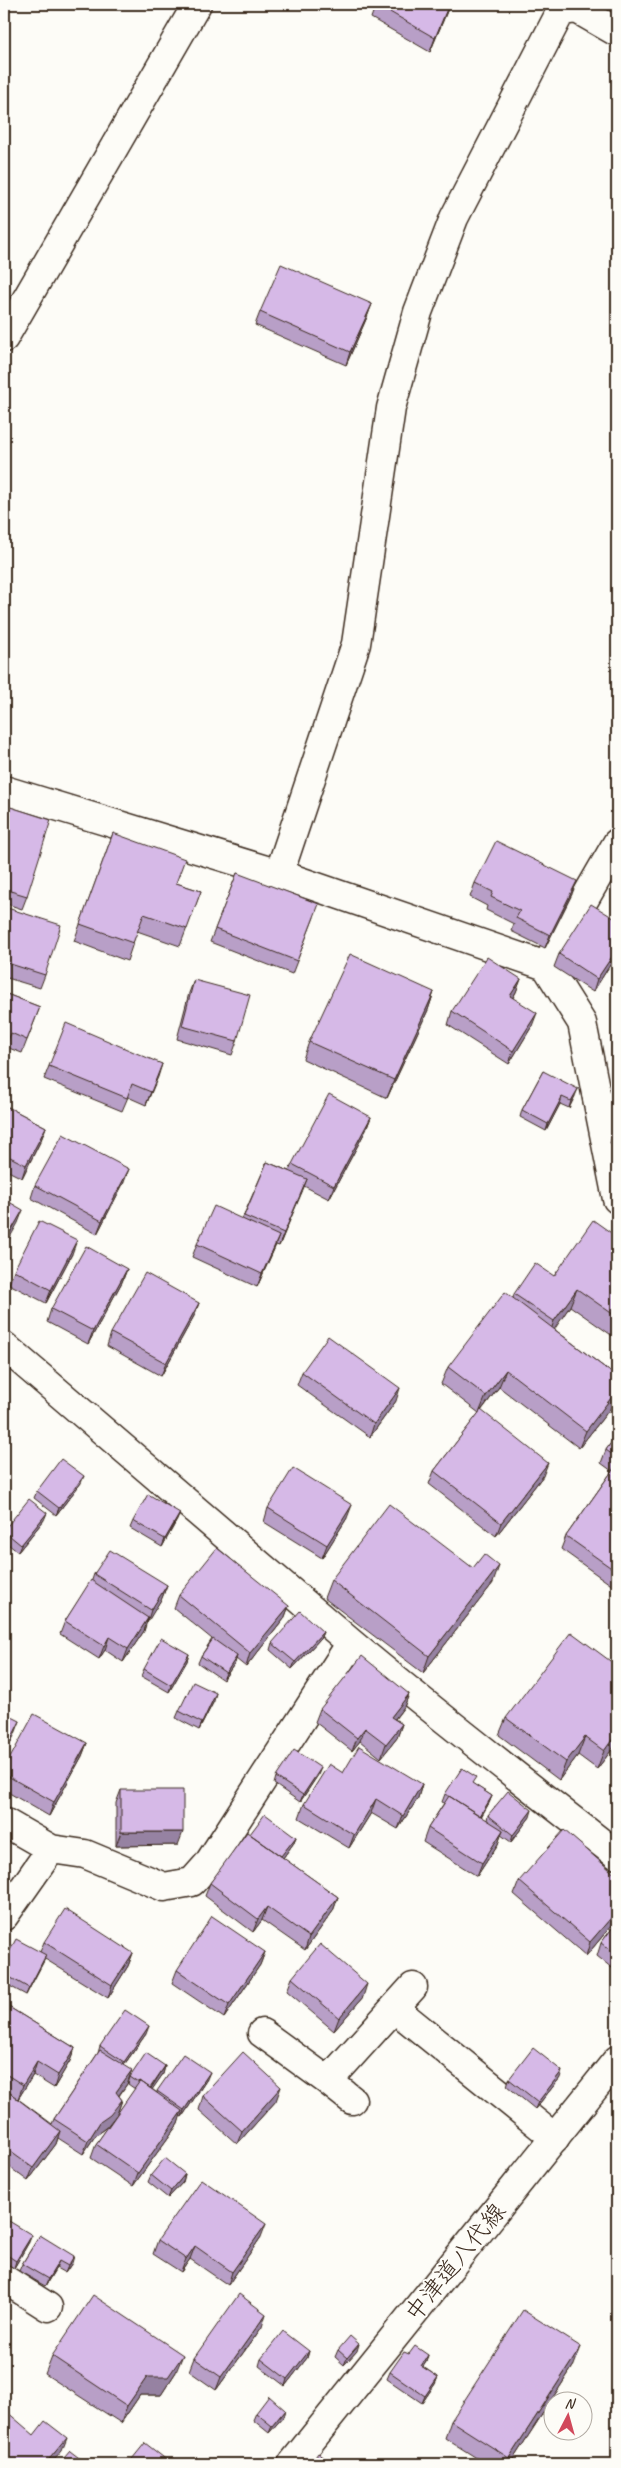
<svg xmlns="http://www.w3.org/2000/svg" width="621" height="2468" font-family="Caveat,'Klee One',sans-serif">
<rect width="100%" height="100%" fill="#fdfcf7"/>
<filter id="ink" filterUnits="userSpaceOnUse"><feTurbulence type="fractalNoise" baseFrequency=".02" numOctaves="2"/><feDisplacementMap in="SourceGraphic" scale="10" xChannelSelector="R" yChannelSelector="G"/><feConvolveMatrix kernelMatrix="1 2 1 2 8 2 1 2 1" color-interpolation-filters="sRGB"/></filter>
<g filter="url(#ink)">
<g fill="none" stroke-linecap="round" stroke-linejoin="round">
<g stroke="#3b2a1e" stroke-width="31">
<path id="minor" d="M4 338 197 4
M4 790 279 874 546 966 582 1023 617 1199
M279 874 356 644 391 408 418 312 454 218 561 11 577 9 617 32
M546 966 617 843
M4 1346C120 1444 235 1544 351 1643 438 1716 528 1785 617 1855
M4 1822 51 1849
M4 1916 51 1849 85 1854 164 1887 192 1882 208 1864 351 1643
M394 2008 555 2138
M262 2033 328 2081 413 1987
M328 2081 352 2100
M4 2279 48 2307"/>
</g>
<g stroke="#3b2a1e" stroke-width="31">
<path id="secondary" d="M292 2464 617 2060"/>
</g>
<use href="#minor" stroke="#fdfcf7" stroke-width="28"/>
<use href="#secondary" stroke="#fdfcf7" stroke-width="28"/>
</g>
<path fill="#b89fc7" stroke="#3b2a1e" d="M376 4H450L430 52 371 18Z
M372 304 367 317 346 365 255 325 260 312Z
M4 805 27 896 22 909 4 903Z
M113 833 176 883 201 891 180 946 137 931 127 961 74 941Z
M237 873 314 917 292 974 210 942Z
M475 883 572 894 545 948 511 931 514 924 486 910 487 906 470 897Z
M4 907 45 975 40 988 4 977Z
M617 920V970L610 965 593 992 554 967 559 954Z
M521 979 516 992 513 998 532 1026 509 1064 448 1025 452 1011Z
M194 980 237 1041 232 1055 177 1039 189 993Z
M434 992 428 1010 387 1098 303 1059 309 1042Z
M4 993 40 1007 22 1053 6 1047 4 1053Z
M162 1064 146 1105 128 1097 122 1111 44 1079 49 1066Z
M543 1071 575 1096 569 1108 560 1104 546 1131 520 1117 522 1110Z
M4 1105 46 1127 41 1140 22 1178 4 1169Z
M371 1117 366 1130 329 1199 304 1186 279 1246 276 1245 257 1287 192 1257 197 1244 242 1219 267 1162 289 1171 292 1164Z
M617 1125V1148L610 1143 614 1130Z
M124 1182 97 1234 31 1198 35 1185Z
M617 1237V1339L570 1306 554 1329 617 1377V1400L579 1448 499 1387 481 1411 543 1476 496 1536 429 1484 434 1471 479 1413 441 1384 448 1367 513 1298 514 1294 554 1276Z
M72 1254 46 1303 9 1284 14 1270Z
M127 1269 122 1282 88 1344 47 1322 51 1309Z
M199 1303 194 1316 161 1376 107 1346 111 1333Z
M302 1372 396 1401 370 1437 297 1385Z
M617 1434V1589L561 1549 566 1536 612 1471 601 1463 606 1450Z
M81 1483 56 1515 34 1498 37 1491Z
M268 1508 347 1518 322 1558 264 1522Z
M180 1513 177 1520 162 1547 130 1528 133 1521Z
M44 1520 18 1552 4 1541V1530Z
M473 1568 493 1583 423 1673 324 1598 331 1580Z
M94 1574 167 1585 162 1598 146 1623 144 1631 123 1662 105 1650 99 1659 60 1634 65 1621 92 1580Z
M179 1595 289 1606 284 1619 246 1667 236 1659 235 1663 223 1680 198 1663 201 1656 212 1639 174 1608Z
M323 1632 320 1639 292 1669 270 1650 272 1643Z
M189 1654 187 1661 169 1692 141 1676 144 1669Z
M409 1694 404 1707 395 1719 402 1724 397 1738 381 1758 360 1741 352 1751 315 1722 320 1709Z
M214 1701 199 1730 176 1718 179 1711Z
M506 1718 617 1743 597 1769 578 1755 559 1780 499 1735Z
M87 1743 82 1756 49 1816 4 1790V1769Z
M343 1773 422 1784 418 1798 398 1829 371 1813 349 1848 299 1818 304 1804Z
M318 1775 300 1802 274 1784 276 1777Z
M473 1784 492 1796 489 1803 481 1817 487 1820 488 1815 530 1817 511 1842 501 1835 498 1844 477 1876 423 1842 428 1828 444 1803 442 1802 445 1794Z
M121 1790 178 1845 116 1846V1803Z
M250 1834 296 1837 293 1844 283 1858 338 1897 333 1911 305 1950 262 1920 253 1932 205 1896 210 1883Z
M617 1876V1919L586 1956 514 1894 519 1881Z
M617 1922V1972L597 1956 601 1943Z
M44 1942 133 1953 128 1966 108 1998 45 1959 26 1995 4 1983V1962L40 1952Z
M265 1952 260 1965 224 2018 172 1983 177 1970Z
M292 1978 363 1997 334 2031 287 1991Z
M4 2004 75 2048 70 2061 54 2088 33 2075 18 2099 10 2093 52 2124 54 2119 98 2053 100 2046 146 2034 124 2065 127 2084 119 2096 122 2100 117 2114 105 2129 95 2136 83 2154 58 2138 56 2144 28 2181 4 2163V2095L6 2091 4 2090Z
M165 2066 163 2074 152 2089 157 2093V2091L207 2079 182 2117 180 2116 178 2124 133 2186 91 2158 96 2144 135 2089 128 2084 130 2077Z
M560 2078 535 2109 507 2086 509 2079Z
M203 2096 276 2101 237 2144 199 2110Z
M617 2112V2135L611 2130Z
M185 2174 183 2182 168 2198 148 2182 151 2175Z
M4 2218 29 2242 14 2268 4 2262Z
M40 2235 72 2263 65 2273 56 2268 45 2286 19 2271 22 2264Z
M261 2237 228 2285 190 2259 181 2272 153 2254 158 2240Z
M262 2327 216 2390 189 2371 194 2358Z
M338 2350 357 2351 344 2365 335 2357Z
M309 2351 307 2358 285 2386 259 2366 261 2359Z
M409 2354 428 2355 426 2362 423 2367 438 2377 435 2384 422 2403 387 2379 390 2372Z
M52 2356 176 2372 161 2395H140L121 2423 45 2374Z
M574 2365 510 2464H486L445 2438 451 2421Z
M256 2413 283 2417 269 2433 253 2420Z"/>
<path fill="#9682a2" stroke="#3b2a1e" d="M449 4H450L430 52 435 38Z
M372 304 367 317 346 365 350 352Z
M577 881 572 894 545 948 550 935Z
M615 952 610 965 593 992 597 979Z
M521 979 516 992 505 1010 510 996Z
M434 992 428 1010 387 1098 394 1080Z
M537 1013 532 1026 509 1064 513 1051Z
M162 1064 158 1077 146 1105 151 1092Z
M578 1089 575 1096 569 1108 571 1101Z
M562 1097 560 1104 546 1131 548 1124Z
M371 1117 366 1130 329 1199 334 1186Z
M46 1127 41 1140 22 1178 26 1165Z
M129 1169 124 1182 97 1234 102 1221Z
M307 1179 302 1192 279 1246 284 1233Z
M23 1210 18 1223 4 1248V1243Z
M279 1236 274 1249 257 1287 262 1274Z
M77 1240 72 1254 46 1303 51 1290Z
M127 1269 122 1282 88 1344 93 1331Z
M577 1289 570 1306 548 1339 554 1321Z
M199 1303 194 1316 161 1376 166 1363Z
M506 1370 499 1387 479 1413 486 1396Z
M400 1388 396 1401 370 1437 374 1424Z
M617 1390V1400L579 1448 586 1431Z
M548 1463 543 1476 496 1536 501 1523Z
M84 1476 81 1483 56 1515 59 1508Z
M352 1505 347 1518 322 1558 327 1545Z
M47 1513 44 1520 18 1552 21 1545Z
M180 1513 177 1520 162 1547 165 1539Z
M499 1566 493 1583 423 1673 429 1656Z
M167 1585 162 1598 147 1623 151 1610Z
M289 1606 284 1619 246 1667 250 1653Z
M148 1618 144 1631 123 1662 128 1649Z
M323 1632 320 1639 292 1669 295 1662Z
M109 1637 105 1650 99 1659 104 1646Z
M189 1654 187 1661 169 1692 171 1685Z
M237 1656 235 1663 223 1680 226 1673Z
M216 1693 214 1701 199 1730 202 1723Z
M409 1694 404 1707 386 1730 391 1717Z
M20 1721 15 1734 4 1756V1753Z
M402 1724 397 1738 381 1758 386 1744Z
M365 1728 360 1741 352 1751 357 1738Z
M617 1733V1743L597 1769 604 1751Z
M585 1737 578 1755 559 1780 566 1762Z
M87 1743 82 1756 49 1816 54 1802Z
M321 1768 318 1775 300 1802 303 1795Z
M422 1784 418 1798 398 1829 403 1816Z
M492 1796 489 1803 477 1823 480 1816Z
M376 1799 371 1813 349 1848 354 1835Z
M532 1810 530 1817 511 1842 513 1835Z
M503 1830 498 1844 477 1876 482 1863Z
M121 1832H183L178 1845 116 1846Z
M296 1837 293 1844 278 1865 280 1857Z
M338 1897 333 1911 305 1950 309 1937Z
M267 1907 262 1920 253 1932 258 1919Z
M617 1911V1919L586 1956 590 1942Z
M265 1952 260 1965 224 2018 229 2005Z
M133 1953 128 1966 108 1998 112 1985Z
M46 1955 43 1962 26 1995 29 1988Z
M367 1984 363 1997 334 2031 339 2018Z
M149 2026 146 2034 121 2069 124 2062Z
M75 2048 70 2061 54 2088 58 2075Z
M37 2062 33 2075 18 2099 23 2085Z
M165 2066 163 2074 147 2097 150 2090Z
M132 2070 127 2084 111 2106 116 2092Z
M562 2071 560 2078 535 2109 538 2102Z
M210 2072 207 2079 182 2117 184 2110Z
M281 2087 276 2101 237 2144 242 2131Z
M122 2100 117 2114 105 2129 95 2136 83 2154 88 2141 100 2122Z
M182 2111 178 2124 133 2186 138 2173Z
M60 2131 56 2144 28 2181 33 2168Z
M185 2174 183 2182 168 2198 171 2191Z
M266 2224 261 2237 228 2285 232 2272Z
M32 2235 29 2242 14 2268 16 2261Z
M195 2246 190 2259 181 2272 186 2259Z
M74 2256 72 2263 65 2273 68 2266Z
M59 2261 56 2268 45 2286 48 2279Z
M266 2314 262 2327 216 2390 221 2377Z
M359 2344 357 2351 344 2365 347 2358Z
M581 2347 574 2365 510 2464H506L509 2458Z
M309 2351 307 2358 285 2386 287 2379Z
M183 2355 176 2372 161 2395H140L121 2423 127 2406 147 2377Z
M428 2355 426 2362 418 2373 421 2366Z
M438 2377 435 2384 422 2403 425 2396Z
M285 2410 283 2417 269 2433 272 2426Z
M67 2438 62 2451 51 2464H45Z"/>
<path fill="#d6b9e7" stroke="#3b2a1e" d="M376 4H449L435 38Z
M281 264 372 304 350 352 260 312Z
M4 805 51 820 27 896 4 889Z
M113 833 185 859 176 883 201 891 187 929 144 914 133 943 80 924Z
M496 841 577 881 550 935 516 918 520 911 491 897 493 892 475 883Z
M237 873 319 904 297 961 215 929Z
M591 904 617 920V953L615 952 597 979 559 954Z
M4 907 61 925 45 975 4 962Z
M350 954 434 992 394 1080 309 1042Z
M487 957 521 979 510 996 537 1013 513 1051 452 1011Z
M194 980 250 995 237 1041 182 1026Z
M4 993 40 1007 27 1040 11 1033 5 1048 4 1047Z
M66 1023 162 1064 151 1092 132 1084 127 1098 49 1066Z
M543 1071 578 1089 571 1101 562 1097 548 1124 522 1110Z
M329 1094 371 1117 334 1186 292 1164Z
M4 1105 46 1127 26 1165 4 1154Z
M617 1125V1131L614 1130Z
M63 1134 129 1169 102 1221 35 1185Z
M267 1162 307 1179 284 1233 244 1216Z
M4 1199 23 1210 4 1243Z
M214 1206 279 1236 262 1274 197 1244Z
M593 1220 617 1237V1317L577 1289 554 1321 514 1294 535 1263 554 1276Z
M39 1221 77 1240 51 1290 14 1270Z
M86 1246 127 1269 93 1331 51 1309Z
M145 1273 199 1303 166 1363 111 1333Z
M505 1292 617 1377V1390L586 1431 506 1370 486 1396 448 1367Z
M328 1336 400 1388 374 1424 302 1372Z
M481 1410 548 1463 501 1523 434 1471Z
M617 1434V1458L606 1450Z
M61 1459 84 1476 59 1508 37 1491Z
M617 1464V1572L566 1536Z
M293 1468 352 1505 327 1545 268 1508Z
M148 1494 180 1513 165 1539 133 1521Z
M29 1499 47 1513 21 1545 4 1531V1530Z
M389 1504 473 1568 484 1554 499 1566 429 1656 331 1580Z
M217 1548 289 1606 250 1653 179 1595Z
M110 1550 167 1585 151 1610 94 1574Z
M91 1580 148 1618 128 1649 109 1637 104 1646 65 1621Z
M300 1611 323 1632 295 1662 272 1643Z
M571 1632 617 1666V1733L604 1751 585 1737 566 1762 506 1718Z
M161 1638 189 1654 171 1685 144 1669Z
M213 1639 237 1656 226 1673 201 1656Z
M362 1656 409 1694 391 1717 402 1724 386 1744 365 1728 357 1738 320 1709Z
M193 1682 216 1693 202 1723 179 1711Z
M4 1713 20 1721 4 1753Z
M34 1714 87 1743 54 1802 4 1774V1769Z
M359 1746 422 1784 403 1816 376 1799 354 1835 304 1804 329 1764 343 1773Z
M294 1750 321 1768 303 1795 276 1777Z
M462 1768 476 1777 472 1783 492 1796 480 1816 449 1796H448L445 1794Z
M121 1790H183V1832H121Z
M508 1791 532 1810 513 1835 488 1815Z
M449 1796 503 1830 482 1863 428 1828Z
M265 1814 296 1837 281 1856 250 1834Z
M564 1830 617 1876V1911L590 1942 519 1881Z
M247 1832 338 1897 309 1937 267 1907 258 1919 210 1883Z
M65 1909 133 1953 112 1985 44 1942Z
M212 1916 265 1952 229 2005 177 1970Z
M617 1922V1955L601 1943Z
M16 1939 46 1955 29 1988 4 1974V1962Z
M320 1944 367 1984 339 2018 292 1978Z
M4 2004 75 2048 58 2075 37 2062 23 2085 4 2073Z
M125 2010 149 2026 124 2062 100 2046Z
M533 2048 562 2071 538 2102 509 2079Z
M100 2050 132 2070 116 2092 122 2100 110 2115 100 2122 88 2141 54 2119Z
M243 2052 281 2087 242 2131 203 2096Z
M146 2053 165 2066 150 2088 140 2081 139 2083 130 2077Z
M183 2054 210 2072 184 2110 157 2091Z
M140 2081 182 2111 138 2173 96 2144Z
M7 2091 60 2131 33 2168 4 2147V2095Z
M165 2158 185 2174 171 2191 151 2175Z
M201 2179 266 2224 232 2272 195 2246 186 2259 158 2240Z
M4 2218 32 2235 16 2261 4 2253Z
M40 2235 74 2256 68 2266 59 2261 48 2279 22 2264Z
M239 2294 266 2314 221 2377 194 2358Z
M93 2295 183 2355 168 2377H147L127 2406 52 2356Z
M523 2310 581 2347 509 2458 451 2421Z
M283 2331 309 2351 287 2379 261 2359Z
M350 2336 359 2344 347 2358 338 2350Z
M415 2346 428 2355 421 2366 438 2377 425 2396 390 2372 404 2352 409 2354Z
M269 2396 285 2410 272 2426 256 2413Z
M6 2411 34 2435 45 2421 67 2438 45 2464H5L4 2463V2414Z
M145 2443 168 2461 165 2464H128Z
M70 2451 87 2464H59Z
M318 2453 333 2464H310Z"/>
</g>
<g text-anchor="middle" stroke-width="4" stroke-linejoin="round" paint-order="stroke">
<g font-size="24" fill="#3b2a1e" stroke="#fdfcf7">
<text transform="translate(455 2262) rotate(-51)" y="8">中津道八代線</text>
</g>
</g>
<rect width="621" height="2468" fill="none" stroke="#fdfcf7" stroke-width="20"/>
<rect x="10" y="10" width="601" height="2448" fill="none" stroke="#3b2a1e" stroke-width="2" filter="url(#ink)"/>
<g transform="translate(568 2416) rotate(6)"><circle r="24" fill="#fdfcf7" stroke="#afa8a0"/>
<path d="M0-4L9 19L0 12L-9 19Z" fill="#d1495b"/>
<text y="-8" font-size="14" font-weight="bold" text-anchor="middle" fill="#3b2a1e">N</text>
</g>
</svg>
